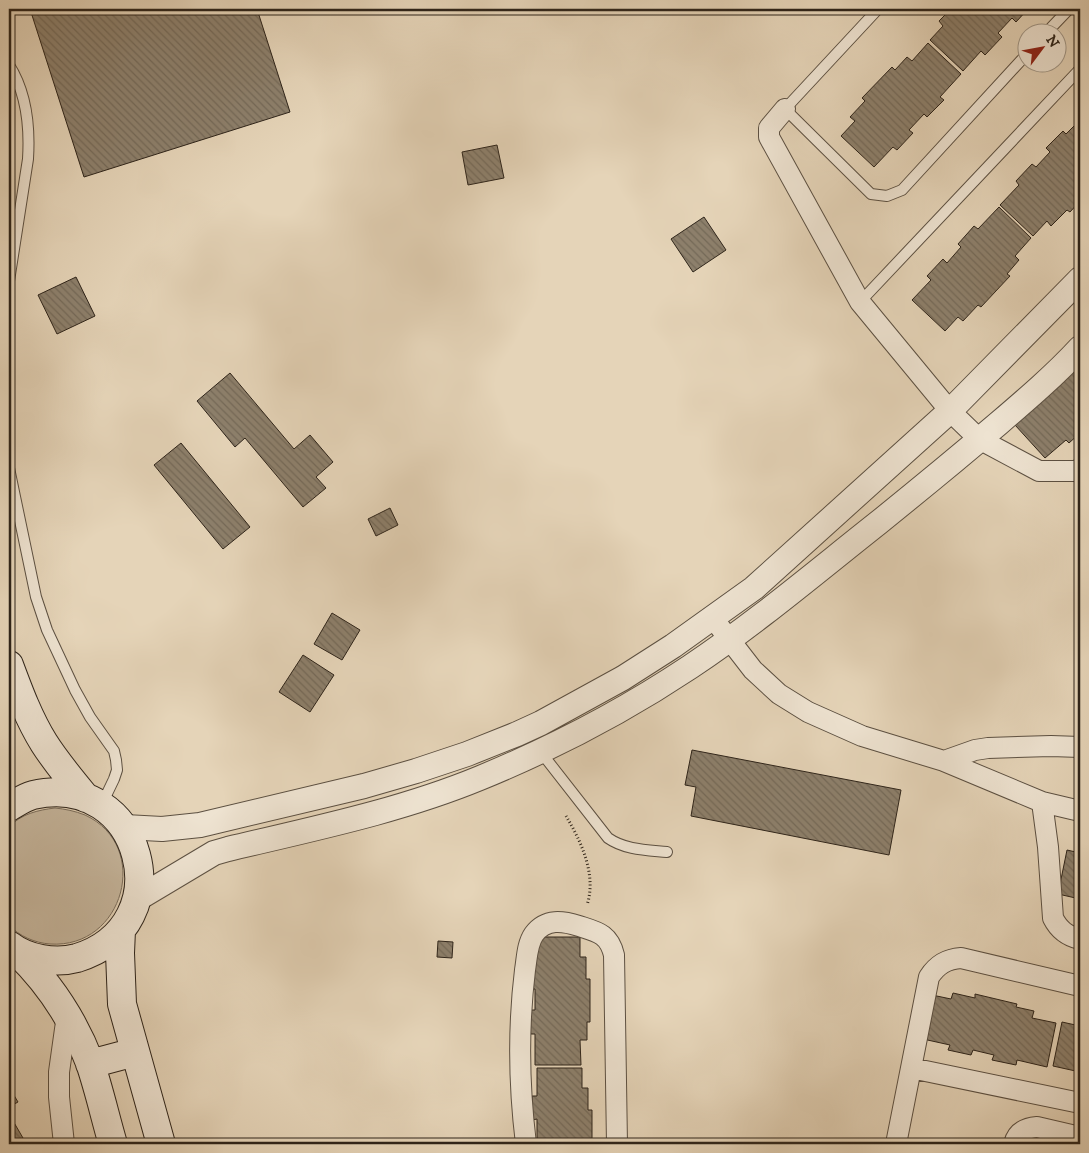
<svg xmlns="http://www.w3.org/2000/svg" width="1089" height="1153" font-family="'IM FELL DW Pica',serif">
<defs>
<pattern id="building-back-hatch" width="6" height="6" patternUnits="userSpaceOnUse" patternTransform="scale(1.25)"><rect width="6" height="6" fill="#8d806c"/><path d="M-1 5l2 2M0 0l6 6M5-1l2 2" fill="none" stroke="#746958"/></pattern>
</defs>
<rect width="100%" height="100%" fill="#e5d4b8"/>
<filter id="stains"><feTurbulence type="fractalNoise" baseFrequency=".004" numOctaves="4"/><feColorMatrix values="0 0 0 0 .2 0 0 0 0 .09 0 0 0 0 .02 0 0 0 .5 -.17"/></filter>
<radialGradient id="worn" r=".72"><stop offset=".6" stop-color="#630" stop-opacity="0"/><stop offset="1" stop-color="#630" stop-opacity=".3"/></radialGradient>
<path fill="#c6b69d" stroke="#7a6d5c" d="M55 808C65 809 75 811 85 815 152 846 124 949 50 944 35 943 19 936 9 925V827C21 814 38 810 55 808Z"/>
<path fill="url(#building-back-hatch)" stroke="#2e241a" d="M30 9H257L290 112 84 177Z
M951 9H1028L1016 22 1012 18 998 33 1002 37 985 55 981 51 963 71 930 40 943 26 939 21Z
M928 43 961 74 940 97 944 100 927 117 924 114 909 130 913 133 897 150 893 147 874 167 841 136 855 121 850 117 865 101 862 98 892 67 895 70 907 57 912 61Z
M1080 120V201L1070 212 1067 210 1051 226 1047 221 1033 236 1000 205 1019 185 1016 181 1032 164 1036 167 1050 152 1046 148 1063 131 1066 134Z
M497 145 504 178 468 185 462 152Z
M999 207 1031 238 1015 256 1019 260 1007 274 1010 276 981 307 978 305 963 321 958 317 945 331 912 300 931 280 927 276 943 259 947 263 961 247 958 244 974 226 978 229Z
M704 217 726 250 693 272 671 239Z
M76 277 95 316 57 334 38 295Z
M1080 357V433L1069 443 1066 440 1045 458 1015 425Z
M230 373 294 449 310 435 333 462 316 477 326 488 303 507 245 438 235 447 197 401Z
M181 443 250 527 223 549 154 465Z
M390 508 398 525 376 536 368 519Z
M332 613 360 630 342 660 314 644Z
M303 655 334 675 310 712 279 692Z
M692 750 901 790 889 855 691 816 696 787 685 785Z
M1067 850 1080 853V899L1058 894Z
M535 937H580V957H586V979H590V1022H587V1040H580L581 1065H535V1034H530V1010H535V989H530Z
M438 941 453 942 452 958 437 957Z
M953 993 975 998V994L1017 1004 1016 1007 1034 1011 1032 1018 1056 1023 1047 1067 1017 1060 1016 1065 992 1060 994 1055 973 1050 971 1055 948 1050 950 1045 923 1039 932 995 951 999Z
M1062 1022 1080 1026V1078L1079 1077 1080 1072 1053 1066Z
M537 1068H582V1088H588V1110H592V1144H532V1141H537V1119L532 1120V1096H537Z
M9 1087 18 1102 9 1107Z
M9 1114 23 1138 12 1144H9Z"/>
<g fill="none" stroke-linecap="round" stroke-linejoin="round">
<g stroke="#5c5042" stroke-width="12">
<path id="service" d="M878 9 785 109 871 194 887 196 902 190 1026 55
M1047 32 1069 9
M9 65C27 93 30 127 28 159L9 281
M860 302 1080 69
M9 468 36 597 47 630 75 690 90 717 114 751 116 760 117 770 114 779 102 804
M540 751 608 838C625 850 647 850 667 852"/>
</g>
<g stroke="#5c5042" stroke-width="22">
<path id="minor" d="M785 109 769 128V137L860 302 950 411 979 439 1039 471H1075L1080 469
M712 617 753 670 779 694 808 712 862 736 944 761 1042 802 1080 811
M944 761 975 750 988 748 1051 746 1080 747
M1042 802 1048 847 1053 918C1059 930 1067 936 1080 939
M911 1068 1080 1103
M64 1144 59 1097V1072L67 1015
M526 1144C519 1087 518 1027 525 970 527 958 527 944 534 934 546 918 563 921 579 926 598 932 609 934 614 955L617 1144
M896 1144 929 977C937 965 946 959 961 958L1080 986
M1014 1144C1017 1132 1025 1128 1037 1127L1080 1137"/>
</g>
<g stroke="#5c5042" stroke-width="26">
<path id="tertiary" d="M125 827 162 829 200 825 364 786 416 771 467 754 517 734 541 723 623 678 673 646 754 588 950 411 1080 279
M137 899 214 853 228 849C312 829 400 811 480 778 553 748 624 711 690 667 756 623 816 572 878 523 919 490 959 457 999 423 1027 399 1055 375 1080 348"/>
</g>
<g stroke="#2e241a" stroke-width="30">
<path id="secondary" d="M9 665C19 692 29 719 44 743 56 762 71 780 86 798
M9 807C16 803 25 797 33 795 142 770 184 925 77 958 55 964 27 959 9 945
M121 930 120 953 122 1004 161 1144
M17 952C49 983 74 1021 90 1063 99 1089 105 1117 113 1144
M90 1064 135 1052"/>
</g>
<path stroke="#2e241a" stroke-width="3" stroke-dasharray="1 2.5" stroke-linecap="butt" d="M566 816C581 841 597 875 587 905"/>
<use href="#service" stroke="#eee3d1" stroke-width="10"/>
<use href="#minor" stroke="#eee3d1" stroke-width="20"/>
<use href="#tertiary" stroke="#eee3d1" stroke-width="24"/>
<use href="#secondary" stroke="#eee3d1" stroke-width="28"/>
</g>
<rect width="1089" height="1153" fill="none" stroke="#e5d4b8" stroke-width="30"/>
<rect x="10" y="10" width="1069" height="1133" fill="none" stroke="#2e241a" stroke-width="2.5"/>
<rect x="15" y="15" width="1059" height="1123" fill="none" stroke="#2e241a"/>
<g transform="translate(1042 48) rotate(58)"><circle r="24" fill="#eee3d1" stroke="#a19788"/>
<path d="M0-4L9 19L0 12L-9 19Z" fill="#8f2418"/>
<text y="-8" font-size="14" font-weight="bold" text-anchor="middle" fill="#2e241a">N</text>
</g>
<rect width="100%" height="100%" filter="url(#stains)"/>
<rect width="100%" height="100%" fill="url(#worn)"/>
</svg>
